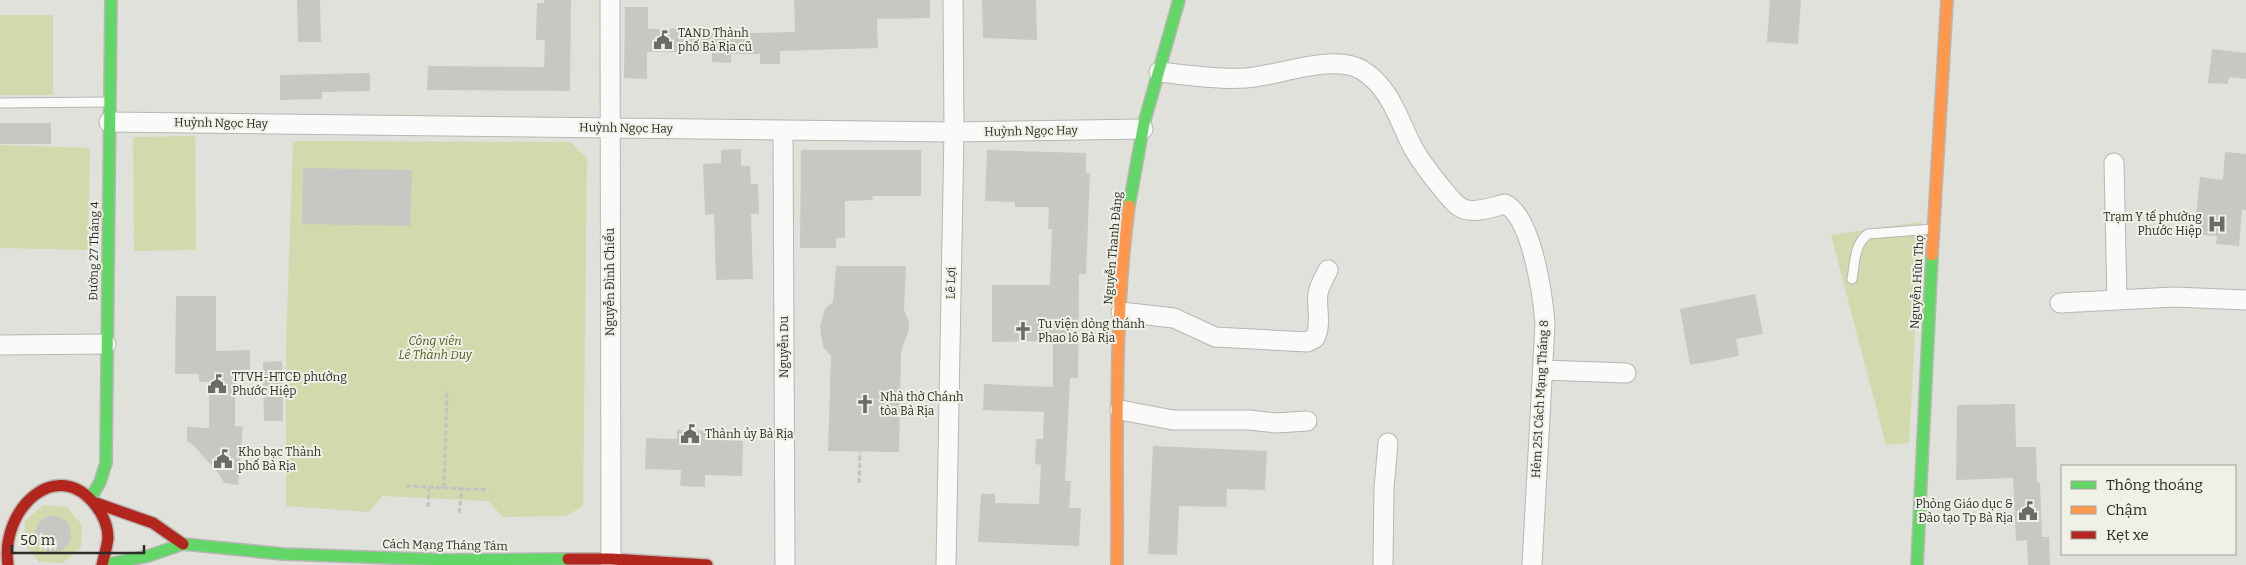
<svg xmlns="http://www.w3.org/2000/svg" width="2246" height="565" font-family="Bitter,serif">
<rect width="100%" height="100%" fill="#e1e1dc"/>
<path fill="#d2d9ac" d="M0 15H53V95H0Z
M195 136 196 250 134 251 133 137Z
M293 141 570 142 587 158 583 506 566 516 503 517 488 501 382 496 369 512 286 506V346Z
M0 145 90 148 88 250 0 248Z
M1921 222 1909 443 1886 445 1831 235Z
M43 505 67 507 82 525 81 548 63 563 39 562 24 544 25 521Z"/>
<path fill="#c7c8c3" d="M297 0H320L321 42H298Z
M544 0H571L570 91 427 90 428 66 544 67 545 40H536L537 3H544Z
M794 0H930V18L877 19 878 48 780 51V64H760V54H731V63L712 62V52H647V79L624 78 625 7H648V29L700 28 701 34 795 32Z
M982 0H1036L1037 40 983 38Z
M1770 0H1801L1798 44 1767 42Z
M2212 49 2246 53V79L2229 77 2228 84 2208 83Z
M370 73V91L322 92V99L280 100V75Z
M0 123H51V144H0Z
M741 149V166H750L751 184H758L759 214H751L753 279 716 280 714 214 705 215 703 164 721 163V150Z
M801 150H921V196H872L873 200 845 201V238H836V248H800Z
M987 150 1086 153V173H1090L1086 274H1079L1078 378H1070L1065 481H1071L1069 508H1081L1079 546 978 542 981 494H995V503L1039 504 1041 465 1035 464 1036 439H1043L1044 412 983 410 984 384 1053 387V341L992 342V285H1050L1052 229H1048L1049 207H1015V202L985 201Z
M2225 152 2246 154V210H2242L2239 246 2216 244 2217 236 2194 234 2200 177 2223 180Z
M303 168 412 170 410 226 302 224Z
M836 266H906L904 310 909 322V329L901 352 899 452 828 451 831 356 823 347 820 326 825 309 833 302Z
M1755 294 1763 334 1736 339 1739 356 1690 365 1680 309Z
M176 296H216V351L250 350V372H235V426H243L238 485 224 483 219 474 192 444 187 441V427L209 428V382H199V374H175Z
M282 361 283 421H264L263 362Z
M2015 404 2016 447H2036L2037 483H2040L2042 537H2049L2050 565H2028L2027 540 2016 541 2013 478 1956 480 1957 405Z
M677 430 717 431V440L743 441 742 476 705 475V487L680 486 681 470 645 469 646 438 677 439Z
M1153 446 1267 451 1265 490 1227 489 1226 507 1179 506 1177 555 1148 554Z
M35 534a18 18 0 1 1 36 0a18 18 0 1 1-36 0Z"/>
<g fill="none" stroke-linecap="round" stroke-linejoin="round">
<g stroke="#b6b7b2" stroke-width="11">
<path id="lane" d="M0 103 107 102
M1852 279C1855 263 1854 244 1868 234L1933 229"/>
</g>
<g stroke="#b6b7b2" stroke-width="21">
<path id="street" d="M610 0 611 565
M1159 72C1187 75 1217 80 1246 78 1278 76 1333 53 1362 70 1389 87 1397 115 1410 142 1419 160 1432 176 1445 192 1451 199 1458 209 1468 210 1480 212 1493 207 1505 204 1532 217 1543 296 1545 324L1532 565
M109 122 954 132 1143 129
M783 130 785 565
M2114 163 2117 299
M2060 303 2174 297 2246 300
M1121 312 1174 318 1215 337 1307 342 1315 338C1322 324 1316 308 1318 293 1320 284 1324 278 1328 270
M0 345 106 344
M1543 370 1626 373
M1120 410 1173 420H1249L1276 423 1307 421
M946 565 954 132 953 0
M1383 565 1384 488 1388 443"/>
</g>
<g stroke="#b6b7b2" stroke-width="14">
<path id="fast" d="M1129 206 1144 123 1179 0
M91 498 100 482 106 463 111 0
M104 565 148 556 183 544 283 554 448 560 568 559
M1917 565 1932 255"/>
</g>
<g stroke="#b6b7b2" stroke-width="14">
<path id="slow" d="M1932 255 1947 0
M1117 565C1118 446 1113 325 1129 206"/>
</g>
<g stroke="#b6b7b2" stroke-width="14">
<path id="jam" d="M96 503 153 523 183 544
M568 559H611L707 565
M8 565C0 508 58 455 96 506 103 515 108 527 108 538 107 547 104 557 102 565"/>
</g>
<path stroke="#c2c2c1" stroke-width="3" stroke-dasharray="5 2.5" stroke-linecap="butt" d="M859 483 860 452
M406 486 489 490
M444 488 447 390
M428 507 429 487
M459 513 462 488"/>
<use href="#lane" stroke="#fafafa" stroke-width="9"/>
<use href="#street" stroke="#fafafa" stroke-width="19"/>
<use href="#fast" stroke="#63d668" stroke-width="11"/>
<use href="#slow" stroke="#ff974d" stroke-width="11"/>
<use href="#jam" stroke="#b3261e" stroke-width="11"/>
</g>
<defs>
<g id="civic-bare" transform="scale(1.5)"><path d="M-.6-6.5H3V-4.5H.6V-3L4-1V1h2V6H-6V1h2V-1L-.6-3ZM-1.2 2.5V6h2.4V2.5Z" fill="#6b6b67" stroke="#eff1e6" stroke-width="2.5" paint-order="stroke"/></g>
<g id="hospital-bare" transform="scale(1.5)"><path d="M-5-5h3v3.5h4V-5h3V5h-3V1.5h-4V5h-3Z" fill="#6b6b67" stroke="#eff1e6" stroke-width="2.5" paint-order="stroke"/></g>
<g id="church-bare" transform="scale(1.5)"><path d="M-1.2-6h2.4v3.5h3.3v2.4h-3.3V6h-2.4V-.1h-3.3v-2.4h3.3Z" fill="#6b6b67" stroke="#eff1e6" stroke-width="2.5" paint-order="stroke"/></g>
</defs>
<g fill-rule="evenodd">
<use href="#civic-bare" x="663" y="40"/>
<use href="#hospital-bare" x="2217" y="224"/>
<use href="#church-bare" x="1023" y="331"/>
<use href="#civic-bare" x="217" y="384"/>
<use href="#church-bare" x="865" y="404"/>
<use href="#civic-bare" x="690" y="434"/>
<use href="#civic-bare" x="223" y="459"/>
<use href="#civic-bare" x="2028" y="511"/>
</g>
<g text-anchor="middle" stroke-width="4" stroke-linejoin="round" paint-order="stroke">
<g font-size="12" fill="#2b2c28" stroke="#eff1e6" text-anchor="start">
<text x="678" y="37">TAND Thành<tspan x="678" dy="14">phố Bà Rịa cũ</tspan></text>
<text x="2202" y="221" text-anchor="end">Trạm Y tế phường<tspan x="2202" dy="14">Phước Hiệp</tspan></text>
<text x="1038" y="328">Tu viện dòng thánh<tspan x="1038" dy="14">Phao lô Bà Rịa</tspan></text>
<text x="232" y="381">TTVH-HTCĐ phường<tspan x="232" dy="14">Phước Hiệp</tspan></text>
<text x="880" y="401">Nhà thờ Chánh<tspan x="880" dy="14">tòa Bà Rịa</tspan></text>
<text x="705" y="438">Thành ủy Bà Rịa</text>
<text x="238" y="456">Kho bạc Thành<tspan x="238" dy="14">phố Bà Rịa</tspan></text>
<text x="2013" y="508" text-anchor="end">Phòng Giáo dục &amp;<tspan x="2013" dy="14">Đào tạo Tp Bà Rịa</tspan></text>
</g>
<g font-size="12" fill="#2b2c28" stroke="#eff1e6">
<text transform="translate(221 123) rotate(1)" y="4">Huỳnh Ngọc Hay</text>
<text transform="translate(626 128) rotate(1)" y="4">Huỳnh Ngọc Hay</text>
<text transform="translate(1031 131) rotate(-1)" y="4">Huỳnh Ngọc Hay</text>
<text transform="translate(1113 248) rotate(-85)" y="4">Nguyễn Thanh Đằng</text>
<text transform="translate(94 251) rotate(-89)" y="4">Đường 27 Tháng 4</text>
<text transform="translate(610 282) rotate(-90)" y="4">Nguyễn Đình Chiểu</text>
<text transform="translate(1917 282) rotate(-87)" y="4">Nguyễn Hữu Thọ</text>
<text transform="translate(951 283) rotate(-89)" y="4">Lê Lợi</text>
<text transform="translate(784 347) rotate(-90)" y="4">Nguyễn Du</text>
<text transform="translate(1540 399) rotate(-87)" y="4">Hẻm 251 Cách Mạng Tháng 8</text>
<text transform="translate(445 545) rotate(1)" y="4">Cách Mạng Tháng Tám</text>
</g>
<g font-size="12" font-style="italic" fill="#51581a" stroke="#eff1e6">
<text x="435" y="345">Công viên<tspan x="435" dy="14">Lê Thành Duy</tspan></text>
</g>
</g>
<rect x="2061" y="465" width="175" height="90" fill="#eff1e6" stroke="#a1a29a"/>
<rect x="2071" y="481" width="25" height="8" fill="#63d668" stroke="#a1a29a"/>
<text x="2106" y="490" font-size="15" fill="#2b2c28">Thông thoáng</text>
<rect x="2071" y="506" width="25" height="8" fill="#ff974d" stroke="#a1a29a"/>
<text x="2106" y="515" font-size="15" fill="#2b2c28">Chậm</text>
<rect x="2071" y="531" width="25" height="8" fill="#b3261e" stroke="#a1a29a"/>
<text x="2106" y="540" font-size="15" fill="#2b2c28">Kẹt xe</text>
<path d="M12 545v8h132v-8" fill="none" stroke="#2b2c28" stroke-width="2.5"/>
<text x="20" y="545" font-size="15" fill="#2b2c28" stroke="#eff1e6" stroke-width="4" paint-order="stroke">50 m</text>
</svg>
